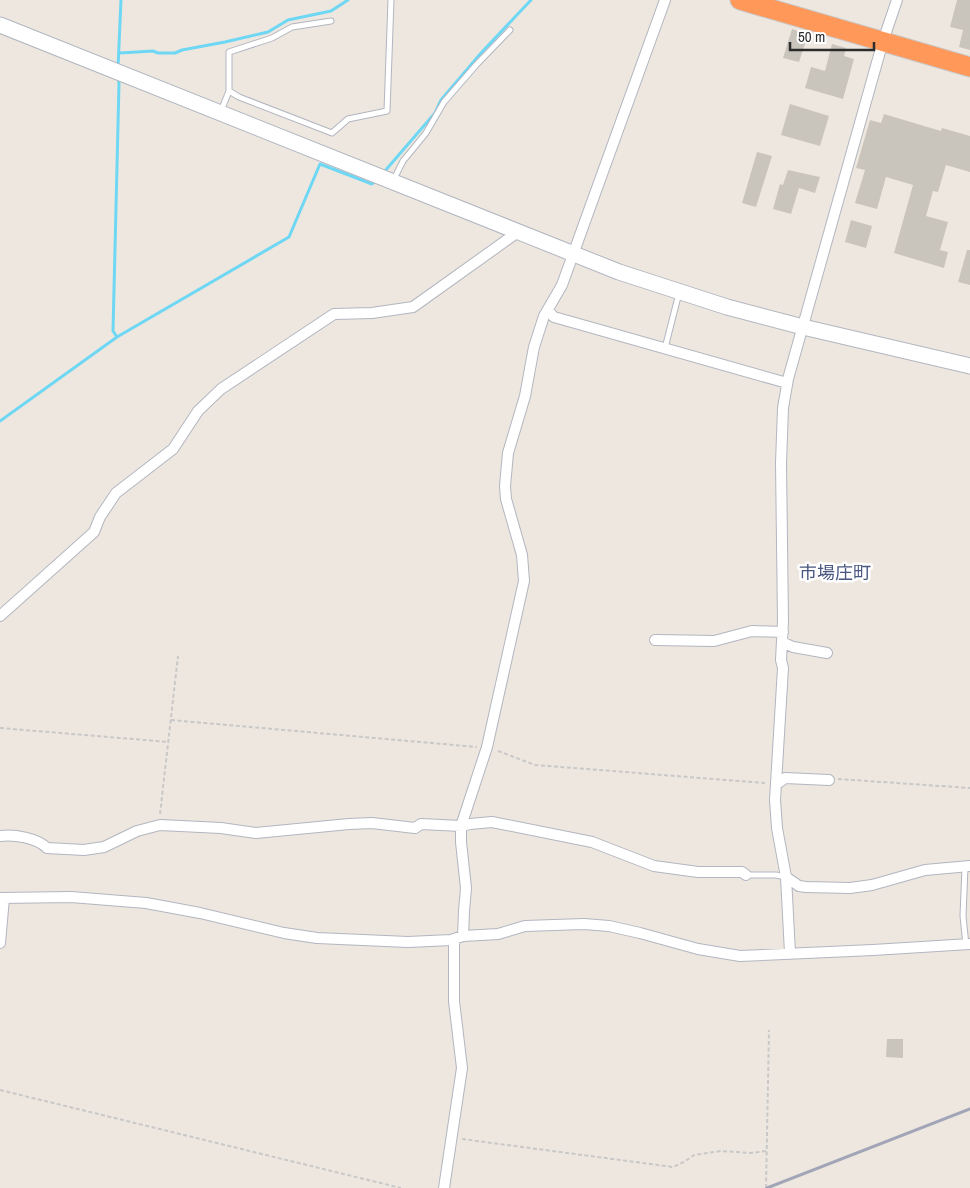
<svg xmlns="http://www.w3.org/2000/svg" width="970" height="1188" font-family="'Archivo Narrow','Noto Sans JP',sans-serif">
<rect width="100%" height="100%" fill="#eee7df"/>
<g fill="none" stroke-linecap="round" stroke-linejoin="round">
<path stroke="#6ed7f4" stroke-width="3" d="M120 53 153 51 158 53H175L182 50 225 42 268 32 288 20 331 11 348 0
M118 68 121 0
M384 172 435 113 441 100 481 53 531 0
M117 337 113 331 119 84 118 76
M0 421 117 337 289 237 320 164 372 184 376 180"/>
</g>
<path fill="#c9c5bd" d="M957 0H970V50L959 47 963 30 950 27Z
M792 29 808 34 799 62 783 58Z
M832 44 846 48 844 56 854 59 843 99 805 88 811 67 825 71Z
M790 104 829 116 820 146 781 135Z
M884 114 941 131 942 128 970 136V172L946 165 938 192 933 191 926 216 948 222 940 250 948 252 944 268 894 253 913 185 886 177 877 209 855 203 865 170 856 168 870 120 881 123Z
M757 152 772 156 756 207 742 203Z
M788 170 820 177 815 193 799 188 791 214 773 209 780 184 783 185Z
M851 220 872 226 866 248 845 242Z
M967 250H970V285L958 282Z
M887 1039H903V1058L886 1057Z"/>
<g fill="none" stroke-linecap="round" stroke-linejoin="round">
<g stroke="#b2b6c0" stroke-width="7">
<path id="lane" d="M229 91 239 97 332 133 348 119 387 111 391 0
M221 111 229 91V52L272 38 292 27 331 21
M394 179 403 161 426 133 444 102 477 64 510 30
M665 348 679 293
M965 867 963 916 966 945
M746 875H776L785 877"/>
</g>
<g stroke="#b2b6c0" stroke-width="12">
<path id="street" d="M548 311 554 317 787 383
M0 616 94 532 100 517 116 493 173 449 198 411 221 389 334 314 372 313 413 307 518 232
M655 640 714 641 752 631 783 632
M782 642 793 647 827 653
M777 784 785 778 829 780
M0 836C14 834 37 838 47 848L84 850 104 847 137 831 160 825 221 828 256 833 349 824 372 823 415 828 421 824 461 826 470 824 492 822 592 842 654 866 698 872H742L746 875
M786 877 799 886 806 887 850 888 872 885 925 870 970 866
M0 898 71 897 146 903 200 913 284 933 317 938 408 942 451 940 463 936 498 934 525 926 584 924 609 926 640 933 698 949 740 956 873 950 970 944
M463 936 464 911 466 888 461 842V826L487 747 524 581 522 555 506 499 505 486 508 453 525 396 534 347 544 316 562 285 665 0
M0 943 4 898
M790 953 786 877 777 828 775 800 783 668 781 660 783 621 781 463 783 408 788 379 883 41 897 0
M444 1188 462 1068 454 1001V939"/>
</g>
<g stroke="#b2b6c0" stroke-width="17">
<path id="secondary" d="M0 25 619 272 727 307 803 327 970 366"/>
</g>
<g stroke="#c8c8c8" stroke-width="21">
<path id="highway" d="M740 0 970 67"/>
</g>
<path stroke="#c8c8c8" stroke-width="2" stroke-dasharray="4 2.5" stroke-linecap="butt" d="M171 720 477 747
M0 728 169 742
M498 751 535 765 765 783
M838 779 970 788
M160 814 178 656
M0 1090 401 1188
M462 1139 673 1167 684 1162 694 1155 721 1151 751 1153 766 1151
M766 1188 769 1030"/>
<use href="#lane" stroke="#fff" stroke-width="5"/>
<use href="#street" stroke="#fff" stroke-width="10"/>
<use href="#secondary" stroke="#fff" stroke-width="15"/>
<use href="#highway" stroke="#ff9859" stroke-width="19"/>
<path stroke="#a1a5b7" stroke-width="3" d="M767 1188 970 1109"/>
</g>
<g text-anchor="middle" stroke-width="5" stroke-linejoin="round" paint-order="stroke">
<g font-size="18" fill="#4a5780" stroke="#fff">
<text x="835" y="579">市場庄町</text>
</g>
</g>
<path d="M790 42v8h84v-8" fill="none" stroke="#2c2c2c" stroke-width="2.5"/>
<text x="798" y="42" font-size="15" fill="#2c2c2c" stroke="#ffffff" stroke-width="4" paint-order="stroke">50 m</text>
</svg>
